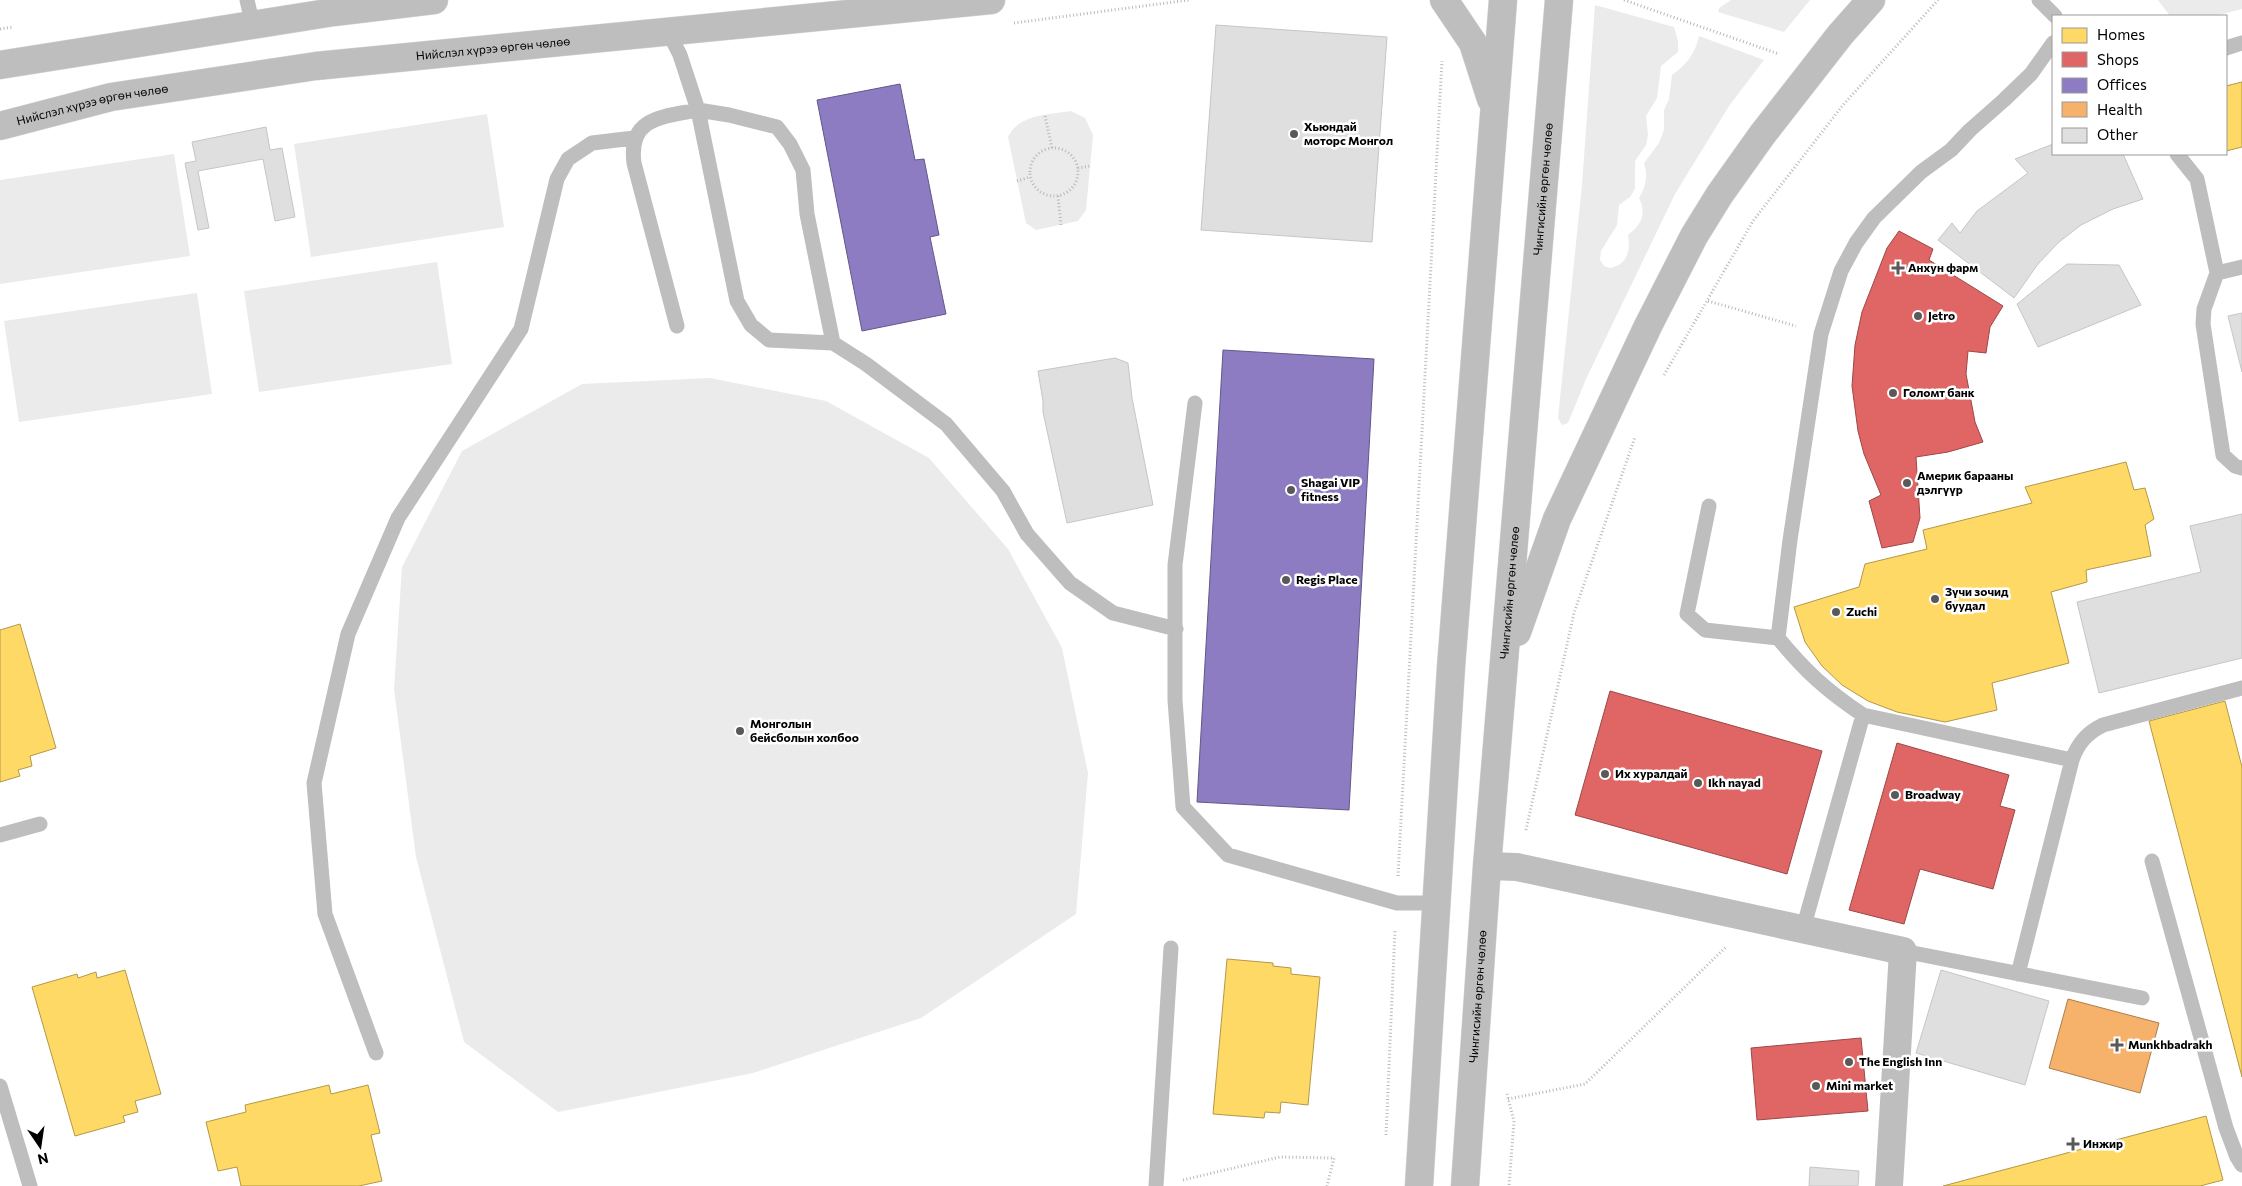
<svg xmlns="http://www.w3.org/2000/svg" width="2242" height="1186" font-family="Commissioner,sans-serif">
<rect width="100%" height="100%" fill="#fff"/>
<path fill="#ebebeb" d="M1731 0H1810L1784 32 1718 12 1719 8Z
M2158 0H2242V9L2215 16H2170Z
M1595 5 1674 27 1678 41V52L1661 66 1657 98 1646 116 1648 135 1646 145 1635 161V189L1630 197 1619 205 1617 225 1601 251 1600 260 1604 266 1610 268C1627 265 1631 251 1628 235 1641 225 1647 214 1639 198 1646 186 1648 177 1644 163L1659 143 1664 130V110L1669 99 1672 75C1687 64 1695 54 1699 36L1764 60 1729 106 1675 194 1586 379 1568 423 1562 425 1558 418 1582 185Z
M1071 111 1085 118 1093 135 1086 210 1078 221 1036 230 1026 223 1008 137C1019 114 1048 115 1071 111Z
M487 114 504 227 311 257 294 144Z
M174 154 190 256 0 284V180Z
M437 262 452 364 259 392 244 291Z
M197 293 212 394 19 422 4 321Z
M710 378 826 401 929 458 1008 549 1062 648 1088 773 1076 914 921 1018 753 1073 558 1112 464 1042 416 857 394 689 402 567 462 451 582 384Z"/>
<path fill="#ffd966" stroke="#b29847" d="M2242 82V147L2226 151V86Z
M2126 462 2134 490 2145 488 2154 519 2145 525 2151 556 2086 570 2087 582 2051 592 2069 663 1992 683 1997 710 1945 722 1897 712 1868 701 1842 685 1822 666 1805 642 1794 607 1859 587 1865 564 1927 549 1923 530 2032 503 2025 487Z
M20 624 56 748 30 756 32 766 18 770 20 776 0 782V630Z
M2225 701 2242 767V1077L2149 721Z
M1227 959 1273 963V966L1291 968V974L1320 977 1308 1105 1281 1102 1280 1113 1265 1112 1264 1118 1213 1114Z
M125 970 161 1094 135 1101 138 1112 123 1116 125 1122 75 1136 32 987 77 974 78 978 96 972 97 978Z
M329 1085 331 1094 368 1085 380 1133 371 1135 382 1181 359 1186H241L237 1167 218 1171 206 1122 246 1112 245 1105Z
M2206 1116 2223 1180 2200 1186H1943Z"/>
<path fill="#e06666" stroke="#9d4747" d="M1899 231 1933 249 1929 260 2003 306 1990 327 1986 353 1968 351 1966 374 1975 422 1983 442 1948 452 1916 457 1920 518 1913 542 1882 548 1869 501 1881 495 1864 454 1858 431 1852 386 1855 345 1862 312 1887 248Z
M1610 691 1822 751 1787 874 1575 815Z
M1897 743 2009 775 2000 806 2015 810 1993 889 1920 869 1904 924 1849 910Z
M1861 1038 1868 1111 1757 1120 1751 1048Z"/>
<path fill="#8e7cc3" stroke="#635788" d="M900 84 915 160 924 159 939 235 930 237 946 314 862 331 817 100Z
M1223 350 1374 359 1349 810 1197 802Z"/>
<path fill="#f6b26b" stroke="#ac7d4b" d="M2068 999 2159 1023 2140 1093 2049 1068Z"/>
<path fill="#dfdfdf" stroke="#c6c6c6" d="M1216 25 1387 37 1372 242 1201 230Z
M266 127 270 150 282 148 295 217 275 221 263 159 198 171 209 228 198 230 185 163 196 161 192 142Z
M2053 144V154H2123L2143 199 2113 209 2081 225 2059 242 2038 264 2014 298 1938 240 1952 223 1960 233 1977 211 2028 173 2015 159Z
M2067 264 2119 265 2141 305 2038 347 2017 304Z
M2242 313V372L2228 316Z
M1115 358 1128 363 1132 398 1153 505 1067 523 1043 412V401L1038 371Z
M2242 514V658L2099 693 2077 602 2201 572 2190 526Z
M1941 970 2049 1001 2025 1085 1916 1053Z
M1810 1167 1859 1171 1858 1186H1809Z"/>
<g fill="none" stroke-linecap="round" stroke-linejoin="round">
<g stroke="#dbdbdb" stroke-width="29">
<g id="primary">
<path d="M0 65 334 12 434 0"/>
<path id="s1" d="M0 126 111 97 316 66 991 0"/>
</g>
</g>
<g stroke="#dbdbdb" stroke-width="29">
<g id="trunk">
<path d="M1444 0 1473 43 1491 99"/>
<path d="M1517 632 1557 519 1648 326 1694 236 1720 194 1762 135 1840 35 1871 0"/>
<path d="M1419 1186 1451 667 1503 0"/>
<path id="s2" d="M1465 1186 1487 866 1559 0"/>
</g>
</g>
<path stroke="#b9b9b9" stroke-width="3" stroke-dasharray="1 2.5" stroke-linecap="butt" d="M1624 0 1779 54
M1014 23 1189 0
M0 29 13 27
M1045 116 1052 148
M1030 172a24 24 0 1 1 48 0a24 24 0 1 1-48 0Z
M1078 168 1090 166
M1017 181 1030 177
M1058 196 1061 225
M1708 301 1796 326
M1664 375 1753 221 1843 105 1938 0
M1526 830 1574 613 1635 437
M1398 876 1442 61
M1507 1094 1514 1121 1509 1186
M1508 1099 1585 1084 1727 946
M1386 1135 1395 929
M1183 1180 1280 1157 1334 1158 1327 1186"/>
<path stroke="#bebebe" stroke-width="15" d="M247 0 253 26
M2039 0 2055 16
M668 31 680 55 698 110 729 115 777 127 790 144 803 170 807 214 833 343
M2053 43 2031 74 2004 100 1970 130 1951 150 1921 172 1874 218 1856 243 1841 271 1821 334 1790 540 1778 638C1806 672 1827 691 1863 715L2072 760
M2226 48 2242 43
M2177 154 2197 179 2217 273 2242 267
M2217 273 2204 309 2203 324 2223 455 2235 466 2242 468
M677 326 634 163C628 117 662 117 698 110L737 301 751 325 769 340 833 343 866 364 946 424 1003 491 1027 534 1070 583 1113 613 1176 629
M1195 403 1175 565V700L1183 807 1228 855 1397 903H1437
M1709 506 1687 614 1705 630 1778 638
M0 835 40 824
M2152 861 2226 1128 2237 1157 2242 1165
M1803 929 1863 715
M1903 951 2142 998
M2018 974 2072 760C2078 743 2087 733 2103 725L2242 688
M376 1053 325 914 314 783 348 634 398 518 521 329 557 179 568 159 592 143 634 138
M0 1086 30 1186
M1156 1186 1171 948"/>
<path stroke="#bebebe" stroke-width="28" d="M1487 866 1517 867 1903 951 1889 1186"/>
<use href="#primary" stroke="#bebebe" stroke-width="28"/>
<use href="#trunk" stroke="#bebebe" stroke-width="28"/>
</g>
<g fill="#595959" stroke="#fff" stroke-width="2">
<circle cx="1294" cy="134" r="5"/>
<path d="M1895.5 260.5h5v5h5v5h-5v5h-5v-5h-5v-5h5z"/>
<circle cx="1918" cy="316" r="5"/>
<circle cx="1893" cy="393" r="5"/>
<circle cx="1907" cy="483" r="5"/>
<circle cx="1291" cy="490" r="5"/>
<circle cx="1286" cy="580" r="5"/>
<circle cx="1935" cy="599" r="5"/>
<circle cx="1836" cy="612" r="5"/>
<circle cx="740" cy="731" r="5"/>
<circle cx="1605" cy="774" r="5"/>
<circle cx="1698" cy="783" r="5"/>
<circle cx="1895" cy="795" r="5"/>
<path d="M2114.5 1037.5h5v5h5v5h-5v5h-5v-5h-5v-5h5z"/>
<circle cx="1849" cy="1062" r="5"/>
<circle cx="1816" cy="1086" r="5"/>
<path d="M2070.5 1136.5h5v5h5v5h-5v5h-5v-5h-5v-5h5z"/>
</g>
<g text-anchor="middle" stroke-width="5" stroke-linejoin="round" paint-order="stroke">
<g font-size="12" fill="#000" stroke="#fff">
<text dy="4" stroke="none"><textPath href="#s1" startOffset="500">Нийслэл хүрээ өргөн чөлөө</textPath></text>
<text dy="4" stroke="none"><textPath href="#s1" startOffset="95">Нийслэл хүрээ өргөн чөлөө</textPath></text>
<text dy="4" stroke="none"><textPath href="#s2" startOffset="1000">Чингисийн өргөн чөлөө</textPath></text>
<text dy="4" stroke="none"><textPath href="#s2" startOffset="595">Чингисийн өргөн чөлөө</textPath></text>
<text dy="4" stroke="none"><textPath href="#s2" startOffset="190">Чингисийн өргөн чөлөө</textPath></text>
</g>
<g font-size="12" font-weight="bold" fill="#000" stroke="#fff" text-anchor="start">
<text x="1304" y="131">Хьюндай<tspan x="1304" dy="14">моторс Монгол</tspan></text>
<text x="1908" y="272">Анхун фарм</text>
<text x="1928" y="320">Jetro</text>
<text x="1903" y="397">Голомт банк</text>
<text x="1917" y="480">Америк барааны<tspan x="1917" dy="14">дэлгүүр</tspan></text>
<text x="1301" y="487">Shagai VIP<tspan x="1301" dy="14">fitness</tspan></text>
<text x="1296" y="584">Regis Place</text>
<text x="1945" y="596">Зүчи зочид<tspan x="1945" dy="14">буудал</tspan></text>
<text x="1846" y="616">Zuchi</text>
<text x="750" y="728">Монголын<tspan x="750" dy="14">бейсболын холбоо</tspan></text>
<text x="1615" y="778">Их хуралдай</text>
<text x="1708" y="787">Ikh nayad</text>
<text x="1905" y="799">Broadway</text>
<text x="2128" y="1049">Munkhbadrakh</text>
<text x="1859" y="1066">The English Inn</text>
<text x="1826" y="1090">Mini market</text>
<text x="2083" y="1148">Инжир</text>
</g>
</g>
<rect x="2052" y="15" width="175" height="140" fill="#ffffff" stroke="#999999"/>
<rect x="2062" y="28" width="25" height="15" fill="#ffd966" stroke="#999999"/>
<text x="2097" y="40" font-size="15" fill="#000000">Homes</text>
<rect x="2062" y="52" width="25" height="15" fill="#e06666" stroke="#999999"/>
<text x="2097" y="65" font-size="15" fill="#000000">Shops</text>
<rect x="2062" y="78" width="25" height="15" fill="#8e7cc3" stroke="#999999"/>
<text x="2097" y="90" font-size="15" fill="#000000">Offices</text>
<rect x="2062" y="102" width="25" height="15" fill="#f6b26b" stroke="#999999"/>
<text x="2097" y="115" font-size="15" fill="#000000">Health</text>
<rect x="2062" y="128" width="25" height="15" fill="#dfdfdf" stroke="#999999"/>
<text x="2097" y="140" font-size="15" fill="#000000">Other</text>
<g transform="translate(40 1146) rotate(167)" stroke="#ffffff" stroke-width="4" paint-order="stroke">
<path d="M0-4L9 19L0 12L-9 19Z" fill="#000000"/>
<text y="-8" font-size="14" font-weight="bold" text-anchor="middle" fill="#000000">N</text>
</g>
</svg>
